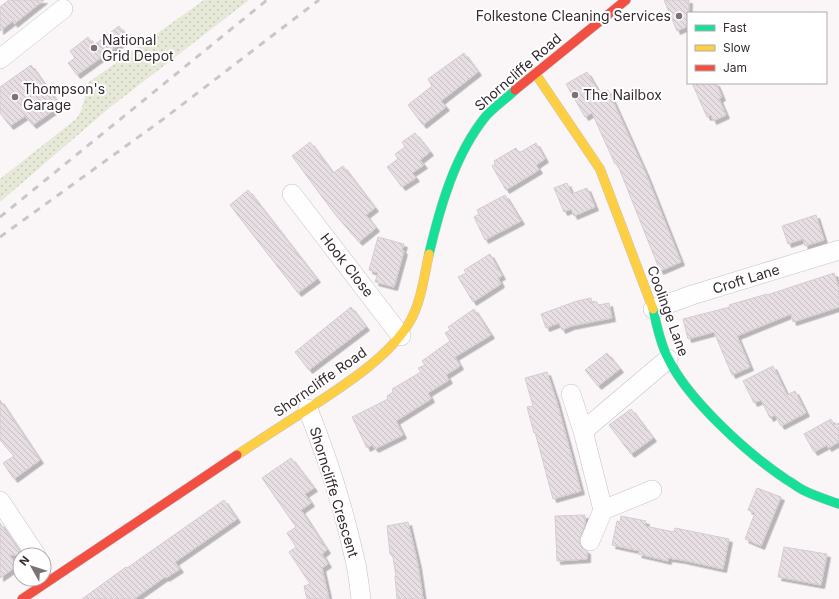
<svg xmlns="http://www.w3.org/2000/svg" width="839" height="599" font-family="Inter,sans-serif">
<defs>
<pattern id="grass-dots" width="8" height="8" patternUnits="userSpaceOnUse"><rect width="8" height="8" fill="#e6e9d8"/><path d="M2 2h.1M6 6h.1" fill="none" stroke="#c6c8ba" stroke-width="1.8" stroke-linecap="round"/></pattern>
<pattern id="building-back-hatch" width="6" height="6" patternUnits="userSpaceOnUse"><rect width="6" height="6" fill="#e7dee4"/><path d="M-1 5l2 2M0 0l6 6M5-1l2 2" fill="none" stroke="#c7bfc4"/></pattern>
<filter id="shadow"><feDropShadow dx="3.5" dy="3.5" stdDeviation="0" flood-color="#0004"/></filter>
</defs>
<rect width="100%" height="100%" fill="#faf6f8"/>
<path fill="url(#grass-dots)" d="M204 0H249L108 109 0 202V179L76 119 81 111 89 82Z"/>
<path fill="url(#building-back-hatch)" stroke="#d4ccd1" filter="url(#shadow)" d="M9 0H44L14 24 13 21 0 31V7Z
M664 0H689L688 26 677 31Z
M119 26 128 38 77 75 68 63 75 58 70 51 88 37 94 45Z
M464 53 478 72 441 101 446 107 423 125 408 105 432 86 428 79Z
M31 65 60 106 33 125 25 116 10 126 0 113V87Z
M587 72 600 94 608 90 646 174 681 262 660 271 617 163 615 164 592 113 585 117 566 84Z
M692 83H716L722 97 719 99 726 115 713 121 711 115 707 117Z
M415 133 430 152 420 160 424 165 412 173 416 178 402 187 387 167 398 159 395 154 405 147 402 142Z
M310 142 333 173 343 166 375 208 366 215 376 228 359 242 334 213 292 156Z
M536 143 545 159 536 165 539 170 506 190 492 166 495 164 494 161 516 148 519 153Z
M567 183 572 194 587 188 595 207 574 216 571 209 564 212 554 188Z
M248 190 317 279 298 293 230 205Z
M505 195 521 221 485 240 474 217 479 214 477 210Z
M816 215 824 240 805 246 803 239 788 244 782 226Z
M378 237 404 244 402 250 404 251 394 287 375 282 378 273 369 270Z
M490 254 502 276 498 278 501 284 473 302 458 277 466 273 464 270Z
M834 273 839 288V307L793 322 791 314 737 336 750 367 732 375 714 332 688 339 683 319 730 307 729 305 767 294V295Z
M591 298 592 303 597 302 598 305 609 303 612 318 571 326 562 330 559 323 546 328 541 314 577 301Z
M351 307 366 327 309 370 295 352Z
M474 309 491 335 455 357 460 366 446 375 449 380 428 393 431 399 396 421 403 435 375 449 372 445 367 448 352 417 388 399 387 396 393 392 392 389 421 372 418 368 425 365 422 361 450 341 445 333 450 330 448 327Z
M607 353 620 369 598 386 585 370Z
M773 366 787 395 795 391 806 413 781 426 775 415 770 418 761 400 754 403 743 381Z
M547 372 556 399 581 491 553 499 535 432 534 433 527 407 533 406 525 378Z
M0 400 40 460 14 479 3 463 14 456 0 440Z
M631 409 653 438 631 454 609 425Z
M831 419 834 425 839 423V442L828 448 827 445 814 452 804 434Z
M291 458 314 488 305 494 311 503 301 510 327 550 322 554 328 564 322 568 329 599H307L304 586 310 584 289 552 296 547 287 533 296 527 262 478Z
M757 488 781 497 761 546 745 539 755 513 748 510Z
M224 500 237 519 175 562 180 569 166 578 165 577 134 599H82L126 567 127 568Z
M585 515V524L579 542 582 548 587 551V559L557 561 555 516Z
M621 516 646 521 645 526 674 532 675 528 729 539 723 569 682 560 668 558V561L638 554 640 551 612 545 617 521 620 522Z
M408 522 418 565 423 599H397L395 576H396L393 557 390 554 387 526Z
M0 523 22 555H9L17 566 0 578Z
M784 547 827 554 821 585 778 577Z"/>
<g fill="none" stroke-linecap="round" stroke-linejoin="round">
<g stroke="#c8c1c5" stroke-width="20">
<path id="street" d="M0 59 63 9
M292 194 401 336
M653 309 692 295 839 250
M571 394 583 431 603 510
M308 409C327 457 343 506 354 556 358 570 359 585 361 599
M583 431 668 359
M0 501 36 555
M590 541 603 510 652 490"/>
</g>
<g stroke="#c8c1c5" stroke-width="10">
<path id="fast" d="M429 254C440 207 455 154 486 116 494 107 506 99 515 90
M653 309C657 326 660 343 668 358 688 400 748 454 787 480 793 483 798 488 805 491 815 496 828 500 839 504"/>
</g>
<g stroke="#c8c1c5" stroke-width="10">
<path id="slow" d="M535 73 600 169 653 309
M237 455C261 439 286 423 311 407 343 386 389 357 409 323 421 303 424 277 429 254"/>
</g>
<g stroke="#c8c1c5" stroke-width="10">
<path id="jam" d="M515 90 626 0
M22 599 237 455"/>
</g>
<use href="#street" stroke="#fefefe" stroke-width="19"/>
<use href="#fast" stroke="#16e098" stroke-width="9"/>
<use href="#slow" stroke="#ffcf43" stroke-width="9"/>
<use href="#jam" stroke="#f24e42" stroke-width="9"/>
<path stroke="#c8c6c7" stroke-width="3" stroke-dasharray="7 7" stroke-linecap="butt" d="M0 217 267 0
M0 237 162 120 319 0"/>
</g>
<g fill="#7b7278" stroke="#fff" stroke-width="1.5">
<circle cx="679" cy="16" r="4"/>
<circle cx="94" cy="48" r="4"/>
<circle cx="575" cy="95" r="4"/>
<circle cx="15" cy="97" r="4"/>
</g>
<g text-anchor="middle" stroke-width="4" stroke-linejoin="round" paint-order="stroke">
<g font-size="14" fill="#372b33" stroke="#fff" text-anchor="start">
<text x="671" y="21" text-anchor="end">Folkestone Cleaning Services</text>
<text x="102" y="45">National<tspan x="102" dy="16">Grid Depot</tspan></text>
<text x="23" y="94">Thompson's<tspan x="23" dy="16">Garage</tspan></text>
<text x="583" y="100">The Nailbox</text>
</g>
<g font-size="14" fill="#372b33" stroke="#fff">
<text transform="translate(518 72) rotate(-41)" y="5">Shorncliffe Road</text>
<text transform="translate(347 265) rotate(52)" y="5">Hook Close</text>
<text transform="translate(746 279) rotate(-17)" y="5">Croft Lane</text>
<text transform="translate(668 311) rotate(70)" y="5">Coolinge Lane</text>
<text transform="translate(320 382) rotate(-35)" y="5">Shorncliffe Road</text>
<text transform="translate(334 492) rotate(73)" y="5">Shorncliffe Crescent</text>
</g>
</g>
<rect x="687" y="12" width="140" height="72" fill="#ffffff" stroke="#afaaad"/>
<rect x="695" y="25" width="20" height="6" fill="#16e098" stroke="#afaaad"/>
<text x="723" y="32" font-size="12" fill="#372b33">Fast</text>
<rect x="695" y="45" width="20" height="6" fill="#ffcf43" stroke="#afaaad"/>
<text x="723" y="52" font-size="12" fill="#372b33">Slow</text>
<rect x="695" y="65" width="20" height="6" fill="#f24e42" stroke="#afaaad"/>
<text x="723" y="72" font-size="12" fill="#372b33">Jam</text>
<g transform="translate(32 567) rotate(309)"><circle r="19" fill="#ffffff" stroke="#afaaad"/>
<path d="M0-3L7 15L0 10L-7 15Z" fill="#7b7278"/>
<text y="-6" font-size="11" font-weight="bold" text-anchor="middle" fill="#372b33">N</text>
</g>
</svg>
